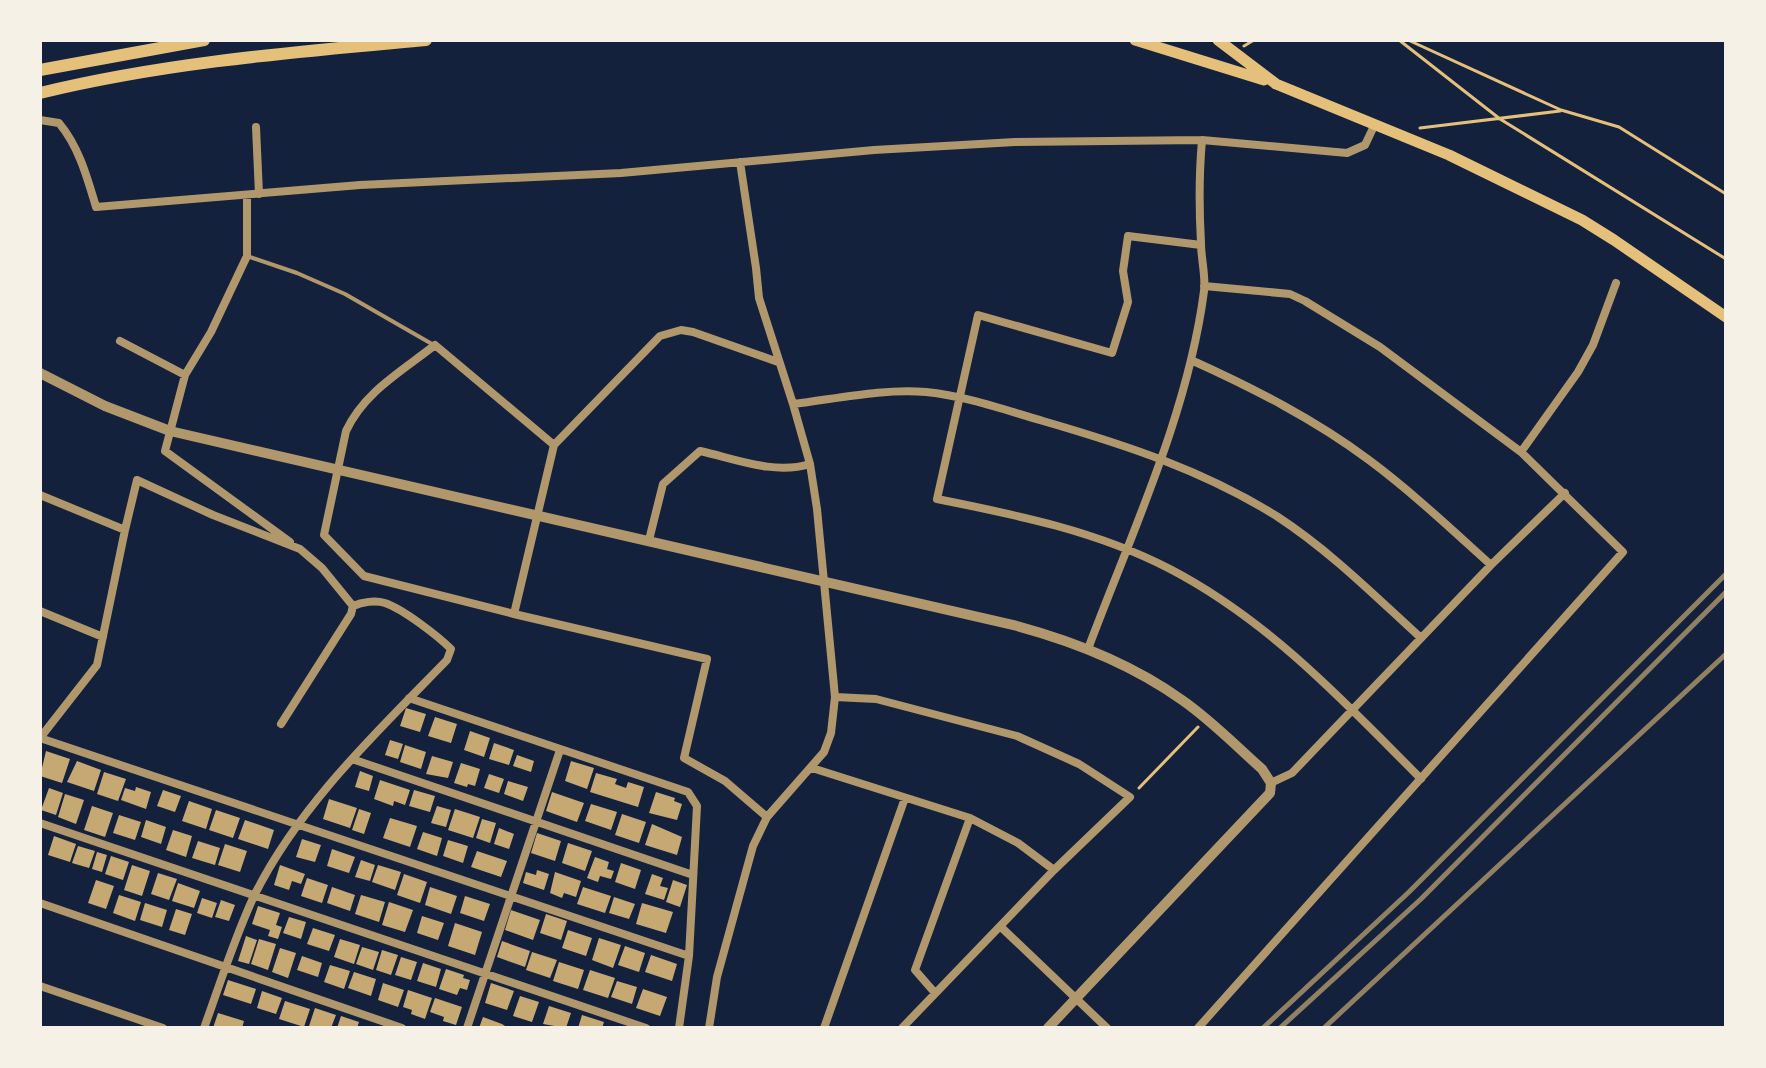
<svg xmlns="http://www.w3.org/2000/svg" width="1766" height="1068" font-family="Helvetica,sans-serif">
<rect width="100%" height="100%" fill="#14213d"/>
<path fill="#c6a872" d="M406 708 426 714 420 732 400 726Z
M435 717 457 724 451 743 428 736Z
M470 731 490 738 484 757 464 750Z
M390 740 403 744 398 759 385 755Z
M494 743 514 750 509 765 489 759Z
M405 745 426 752 421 769 400 762Z
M46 751 70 759 62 783 40 776Z
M517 755 534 761 531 772 513 766Z
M432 756 453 762 448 778 426 774Z
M77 761 101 770 94 791 67 782Z
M571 761 594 768 587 789 565 781Z
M461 763 480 769 475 786 468 784 467 787 454 783Z
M360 771 373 776 369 791 355 787Z
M104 772 126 779 118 801 97 794Z
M596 773 617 779 615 784 626 788 628 782 644 787 638 807 590 792Z
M489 774 504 779 499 793 484 788Z
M380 780 410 790 405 805 394 801 393 806 374 799Z
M508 781 528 787 523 801 504 794Z
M136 787 151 792 146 809 121 800 125 788 135 791Z
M49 788 63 793 56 815 41 810Z
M163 790 181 796 175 812 157 806Z
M414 790 435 796 430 812 409 806Z
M552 792 584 803 577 822 546 811Z
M656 792 675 798 674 801 682 804 677 820 649 813Z
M65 794 84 800 76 824 58 817Z
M329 799 357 808 350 828 323 819Z
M189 801 212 809 206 829 182 821Z
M591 804 617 812 611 830 585 821Z
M92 806 113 813 105 837 84 830Z
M437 806 451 810 446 827 431 823Z
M359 809 371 813 364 834 352 830Z
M455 809 480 817 473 838 448 830Z
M216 810 240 818 233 838 209 830Z
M622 814 646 822 639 843 615 835Z
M119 815 141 822 135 840 113 833Z
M390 818 417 826 410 847 383 838Z
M482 819 496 823 490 843 476 838Z
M146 820 166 827 161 844 141 837Z
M245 820 274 830 268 849 238 839Z
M652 824 682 837 677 855 645 845Z
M499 828 514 834 509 849 494 844Z
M173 830 192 836 186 857 166 850Z
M423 832 442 838 437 856 417 849Z
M537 833 561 841 555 861 531 853Z
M54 836 76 844 70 862 48 855Z
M302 839 321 845 315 862 296 857Z
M448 840 468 846 463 863 443 856Z
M198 841 220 848 215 865 192 858Z
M568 843 592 851 585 871 562 863Z
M225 844 247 851 240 872 218 865Z
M78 846 95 851 89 868 72 863Z
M332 849 355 857 349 873 327 866Z
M477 851 507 861 501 877 471 867Z
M97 852 107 855 102 872 92 869Z
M111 856 129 862 123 880 105 874Z
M595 857 609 862 607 869 614 871 611 879 600 876 598 882 587 878Z
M361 860 375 865 370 881 355 877Z
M621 863 641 870 635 889 615 882Z
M132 865 150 871 142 896 124 890Z
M280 865 305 874 301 884 292 881 289 890 274 885Z
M378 865 401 872 395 890 372 882Z
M537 870 549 874 544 890 523 883 526 872 536 875Z
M555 872 581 881 576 897 564 893 562 898 550 893Z
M158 873 177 879 169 900 151 894Z
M404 874 427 882 420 903 397 895Z
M652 874 663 878 660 886 668 888 664 900 645 894Z
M307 878 328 885 322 903 301 896Z
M96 880 114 886 106 909 88 903Z
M673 880 687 885 680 907 666 902Z
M178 883 200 891 194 908 172 901Z
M332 887 355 895 350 911 327 903Z
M430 887 457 896 451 914 425 905Z
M583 887 611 896 605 913 577 904Z
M119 895 141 902 135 921 113 913Z
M361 895 385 902 379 922 355 914Z
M465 896 490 904 484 921 460 913Z
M614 897 635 904 629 919 609 913Z
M202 898 217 903 212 918 197 913Z
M221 900 235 905 229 921 215 917Z
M389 902 413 910 405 932 382 925Z
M145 903 167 910 162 927 140 920Z
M642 903 673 912 666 933 636 924Z
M258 906 280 913 276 925 282 927 278 939 268 936 270 930 252 924Z
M176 909 192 914 185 935 169 930Z
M511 910 540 920 533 940 505 930Z
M546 914 567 921 561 940 540 933Z
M422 916 444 923 438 940 417 933Z
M289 917 306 922 301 939 283 933Z
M455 923 482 932 475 955 448 946Z
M313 928 335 935 329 951 307 944Z
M568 930 592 938 586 956 562 948Z
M246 936 257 940 249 964 238 961Z
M599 938 621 945 613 968 592 960Z
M259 939 276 944 268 970 251 964Z
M340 939 360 945 354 964 334 957Z
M502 941 530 951 525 967 497 957Z
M625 946 645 953 639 972 618 965Z
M362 947 379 952 373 970 356 964Z
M280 948 296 953 288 978 272 972Z
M382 950 398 955 391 975 376 970Z
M532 952 557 960 550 978 526 970Z
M651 955 677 964 672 981 645 972Z
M302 956 322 963 318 977 297 970Z
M401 957 417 962 411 980 395 975Z
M559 962 584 970 578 989 553 981Z
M423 963 441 969 436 987 417 981Z
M330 965 350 971 344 989 324 982Z
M446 969 464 975 463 978 470 980 467 990 460 988 457 995 439 989Z
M590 970 615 978 608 998 583 990Z
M354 972 376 979 371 996 348 988Z
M228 980 256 989 251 1004 223 995Z
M617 981 637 987 632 1004 611 997Z
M383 983 404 990 398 1007 378 1000Z
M491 983 514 991 507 1010 485 1003Z
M643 989 667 997 660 1016 636 1008Z
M408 990 432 998 425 1019 411 1014 412 1010 403 1007Z
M262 991 282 998 276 1014 257 1008Z
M520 996 539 1002 532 1022 513 1016Z
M435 998 462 1007 456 1025 443 1021 444 1017 430 1012Z
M285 1001 310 1009 304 1027 279 1019Z
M549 1006 571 1013 566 1028 543 1024Z
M315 1008 336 1015 331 1028 309 1026Z
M218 1013 244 1021 242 1028H213Z
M582 1015 604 1022 602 1028H578Z
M341 1016 359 1022 357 1028H337Z
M483 1017 502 1024 508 1028H479Z"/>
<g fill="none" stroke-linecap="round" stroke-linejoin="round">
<path stroke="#e5c07b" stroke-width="3" d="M1399 40 1500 119 1726 259
M1408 40 1561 110 1619 127 1726 194
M1244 46 1254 40
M1420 128 1560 111
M1139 788 1198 727"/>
<path stroke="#b1986c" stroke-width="4" d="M247 256 297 273 345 294 432 344"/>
<path stroke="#b1986c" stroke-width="8" d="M40 120 59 123C79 147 87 177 96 207L360 185 621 173 874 150 1015 142 1202 140 1347 153 1365 145 1375 124
M256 127 259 194
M247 195V256L211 332 185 375 165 451 290 542
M1201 245 1128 236 1123 271 1128 302 1112 353 978 315 937 499C1017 515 1097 531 1170 569 1268 620 1344 701 1421 779
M120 341 185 375
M1191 360C1253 388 1314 419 1369 460 1412 492 1451 529 1491 565
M793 404C835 399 885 388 926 392 966 396 1005 410 1043 421 1126 445 1205 471 1278 517 1330 551 1375 596 1421 638
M554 445 435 345C402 371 364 392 346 431L324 535 364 576 514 614 707 659 684 758 725 781 767 817
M1521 452 1578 372 1593 345 1616 283
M40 495 125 530 137 480 213 515 300 549 322 568 353 606 351 614 281 724
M649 540 663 484 700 451C736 459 774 475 810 464
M40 611 103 637
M514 614 554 445 660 336 681 330 693 332 778 362
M1088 649C1131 534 1188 414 1204 291 1206 276 1201 259 1201 243 1199 208 1199 174 1202 140
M835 697 876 699 1017 736 1079 764 1130 797 1054 870 902 1028
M409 698 688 792 697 806 689 956 679 1028
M40 738 689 956
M40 738 97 665 125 530
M352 759 693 875
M812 768 970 818 1018 843 1054 870
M1271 783 1292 773 1491 565 1565 493
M40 823 646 1028
M40 903 402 1028
M1001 927 1107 1028
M40 986 163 1028
M935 993 915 970 970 818
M204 1028C220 984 234 939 254 896 299 805 377 732 447 660L451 649C438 636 403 609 385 603 375 600 362 602 353 606
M467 1028 560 750
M709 1028 717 977 753 846 767 817 824 752 831 733 835 697 817 509 810 464 793 404 759 298 756 268 740 162
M824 1028 905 798
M1198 1028 1623 552 1521 452 1380 347 1305 301 1290 294 1204 286"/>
<path stroke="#b1986c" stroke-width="10" d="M40 373 105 406 170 431 1017 626C1076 642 1132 664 1182 700 1211 720 1236 746 1262 769L1271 783 1270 793 1048 1028"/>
<path stroke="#e5c07b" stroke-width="11" d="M1135 40 1264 80
M1218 40 1276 84 1449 155 1582 220 1614 240 1726 317"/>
<path stroke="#e5c07b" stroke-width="12" d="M40 70 204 40
M40 93C167 62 296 52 426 40"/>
<path stroke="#918062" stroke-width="5" d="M1263 1028 1409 892 1726 574
M1280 1028 1421 899 1726 592
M1324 1028 1726 654"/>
</g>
<rect width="1766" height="1068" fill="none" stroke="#f6f1e7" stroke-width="84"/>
</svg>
